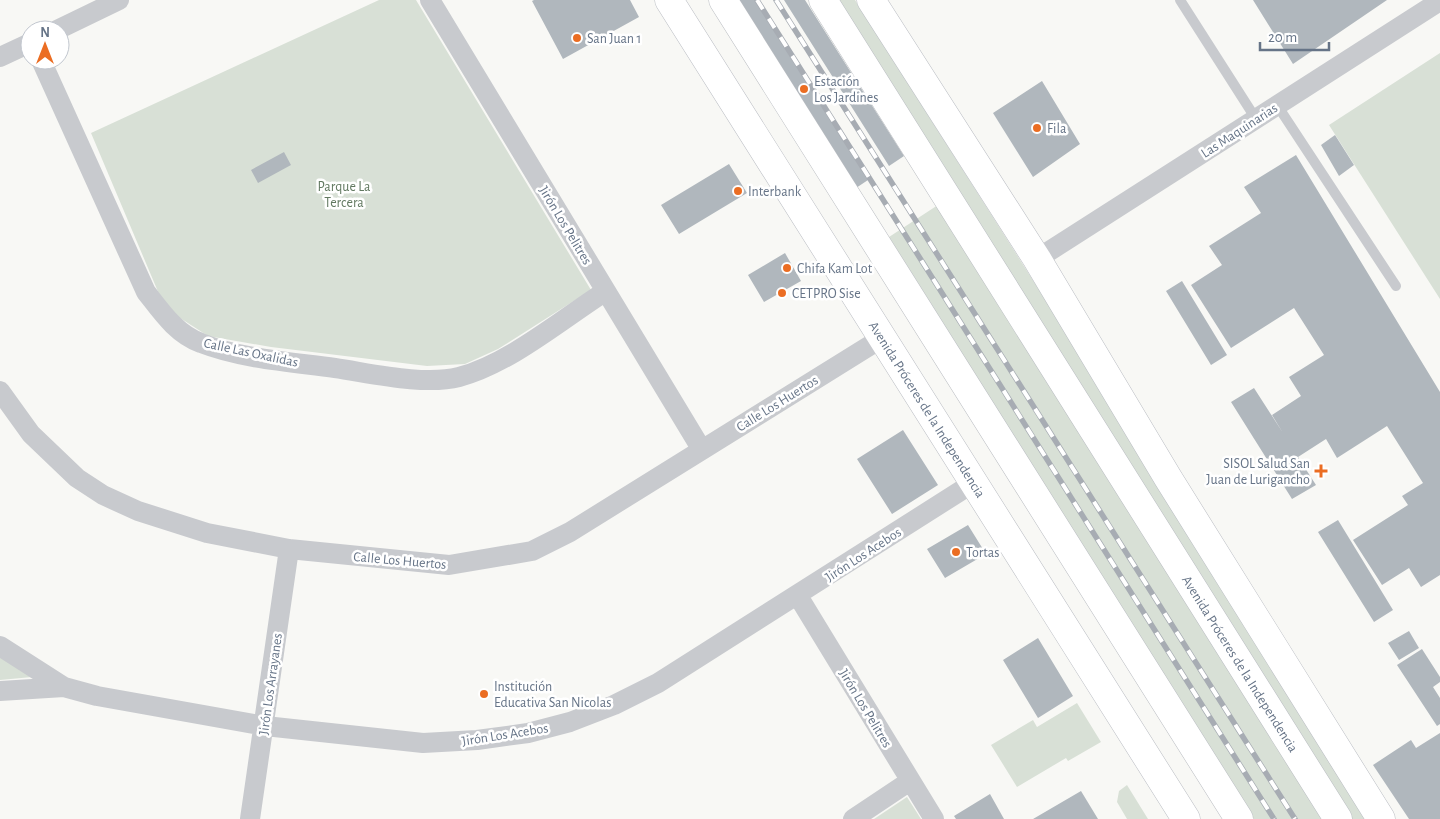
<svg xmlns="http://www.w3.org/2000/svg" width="1440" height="819" font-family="'Alegreya Sans',sans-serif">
<rect width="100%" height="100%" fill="#f8f8f5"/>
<path fill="#d8e0d6" d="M379 0H416L591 290 498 349 465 364 427 366 271 347 208 336 177 316 159 294 91 133Z
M839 0H855L1375 819H1352Z
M1440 53V299L1329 125Z
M941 203 1324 819H1254L889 237Z
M0 657 32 677 0 680Z
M1077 703 1101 742 1068 761 1066 758 1017 787 991 745 1033 720 1037 727Z
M1127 785 1148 819H1127L1117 802 1119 791Z
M907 797 921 819H874Z"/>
<path fill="#b0b7bd" d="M534 0H630L639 17 563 59 532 1Z
M737 0H758L871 178 856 188Z
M784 0H805L904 156 889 166Z
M1253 0H1387L1293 64Z
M1042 81 1080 144 1033 177 993 113Z
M1335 135 1354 165 1339 176 1321 145Z
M284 152 291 165 258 183 251 170Z
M1296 155 1440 392V575L1421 587 1409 568 1382 585 1353 540 1408 505 1402 496 1423 483 1387 426 1337 458 1326 439 1298 457 1316 485 1292 499 1231 402 1254 388 1283 433 1272 415 1301 396 1289 377 1324 355 1294 308 1231 348 1191 285 1222 265 1209 246 1261 213 1244 187Z
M729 164 747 193 679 234 661 205Z
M785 253 801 281 764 302 748 275Z
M1182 281 1227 355 1211 365 1166 291Z
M903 430 938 485 892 514 857 459Z
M1338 520 1393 610 1374 622 1318 532Z
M968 525 986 554 945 578 927 549Z
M1409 631 1419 648 1399 660 1388 643Z
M1038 638 1073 696 1038 718 1003 660Z
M1422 649 1440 677V682L1433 687 1440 698V724L1437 726 1397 665Z
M1440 733V819H1409L1373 765 1411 740 1416 748Z
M1081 791 1098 819H1033Z
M990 794 1004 819H956L954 816Z"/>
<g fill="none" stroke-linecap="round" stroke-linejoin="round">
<g stroke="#babdc3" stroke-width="29">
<g id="secondary">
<path id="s1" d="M669 0 1186 819"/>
<path d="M871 0 1037 259 1168 478 1381 819"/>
</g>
</g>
<g stroke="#babdc2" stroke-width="29">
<g id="primary">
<path d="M723 0 1239 819"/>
<path id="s2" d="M823 0 1338 819"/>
</g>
</g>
<path stroke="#c8cace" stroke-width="10" d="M1180 0 1256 119
M1277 105 1396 286"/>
<path stroke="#c8cace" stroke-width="20" d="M430 0 702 450
M57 30 119 0
M0 57 30 43
M41 60 146 292C161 311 176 334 201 343 242 359 291 362 335 368 370 373 424 386 459 377 509 364 562 319 606 291
M1037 259 1440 1
M0 391 31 434 77 478 103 495 138 511 207 533 289 549 449 565 532 551 570 532 882 338
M798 596 934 819
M0 646 64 687
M0 691 64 687 97 696 265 726 423 743 477 740 528 733 570 722 614 705 658 683 973 483
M250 819 289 549
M853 819 910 781"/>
<use href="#secondary" stroke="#fff" stroke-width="28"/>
<use href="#primary" stroke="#fff" stroke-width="28"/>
<g stroke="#a7acb3" stroke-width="5.5">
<path id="rail" d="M757 0 1274 819
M776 0 1295 819"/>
</g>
<use href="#rail" stroke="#fff" stroke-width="4" stroke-dasharray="11" stroke-linecap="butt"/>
</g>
<g fill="#eb6d22" stroke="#fff" stroke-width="2">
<circle cx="577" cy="38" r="5"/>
<circle cx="804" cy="89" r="5"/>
<circle cx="1037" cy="128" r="5"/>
<circle cx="738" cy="191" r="5"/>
<circle cx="787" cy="268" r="5"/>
<circle cx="782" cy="293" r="5"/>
<path d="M1318.5 463.5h5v5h5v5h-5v5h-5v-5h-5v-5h5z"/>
<circle cx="956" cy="552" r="5"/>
<circle cx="484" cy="694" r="5"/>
</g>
<g text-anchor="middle" stroke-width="5" stroke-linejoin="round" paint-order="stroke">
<g font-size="14" fill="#667487" stroke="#fff" text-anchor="start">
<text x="587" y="43">San Juan 1</text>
<text x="814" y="86">Estación<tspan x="814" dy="16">Los Jardines</tspan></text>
<text x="1047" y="133">Fila</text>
<text x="748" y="196">Interbank</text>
<text x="797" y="273">Chifa Kam Lot</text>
<text x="792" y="298">CETPRO Sise</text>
<text x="1310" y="468" text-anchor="end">SISOL Salud San<tspan x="1310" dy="16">Juan de Lurigancho</tspan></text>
<text x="966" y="557">Tortas</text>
<text x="494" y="691">Institución<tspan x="494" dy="16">Educativa San Nicolas</tspan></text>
</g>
<g font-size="14" fill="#667487" stroke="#fff">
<text transform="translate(1239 130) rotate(-33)" y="5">Las Maquinarias</text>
<text transform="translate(566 225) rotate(59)" y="5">Jirón Los Pelitres</text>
<text transform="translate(251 352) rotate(12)" y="5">Calle Las Oxalidas</text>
<text transform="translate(777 403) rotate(-32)" y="5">Calle Los Huertos</text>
<text dy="5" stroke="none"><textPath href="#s1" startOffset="484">Avenida Próceres de la Independencia</textPath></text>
<text transform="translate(863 554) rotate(-33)" y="5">Jirón Los Acebos</text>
<text transform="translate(400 560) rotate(5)" y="5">Calle Los Huertos</text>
<text dy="5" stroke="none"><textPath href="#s2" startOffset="784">Avenida Próceres de la Independencia</textPath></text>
<text transform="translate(270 684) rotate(-82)" y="5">Jirón Los Arrayanes</text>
<text transform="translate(866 708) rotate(59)" y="5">Jirón Los Pelitres</text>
<text transform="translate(505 734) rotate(-9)" y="5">Jirón Los Acebos</text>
</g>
<g font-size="14" fill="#627961" stroke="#fff">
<text x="344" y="191">Parque La<tspan x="344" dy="16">Tercera</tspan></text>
</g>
</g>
<g transform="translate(45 45)"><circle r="24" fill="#ffffff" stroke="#c2c7cf"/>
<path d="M0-4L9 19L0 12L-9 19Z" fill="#eb6d22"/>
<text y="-8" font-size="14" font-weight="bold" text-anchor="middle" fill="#667487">N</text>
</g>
<path d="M1260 42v8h69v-8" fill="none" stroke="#667487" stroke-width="2.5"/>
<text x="1268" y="42" font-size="15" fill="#667487" stroke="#ffffff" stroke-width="4" paint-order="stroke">20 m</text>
</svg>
